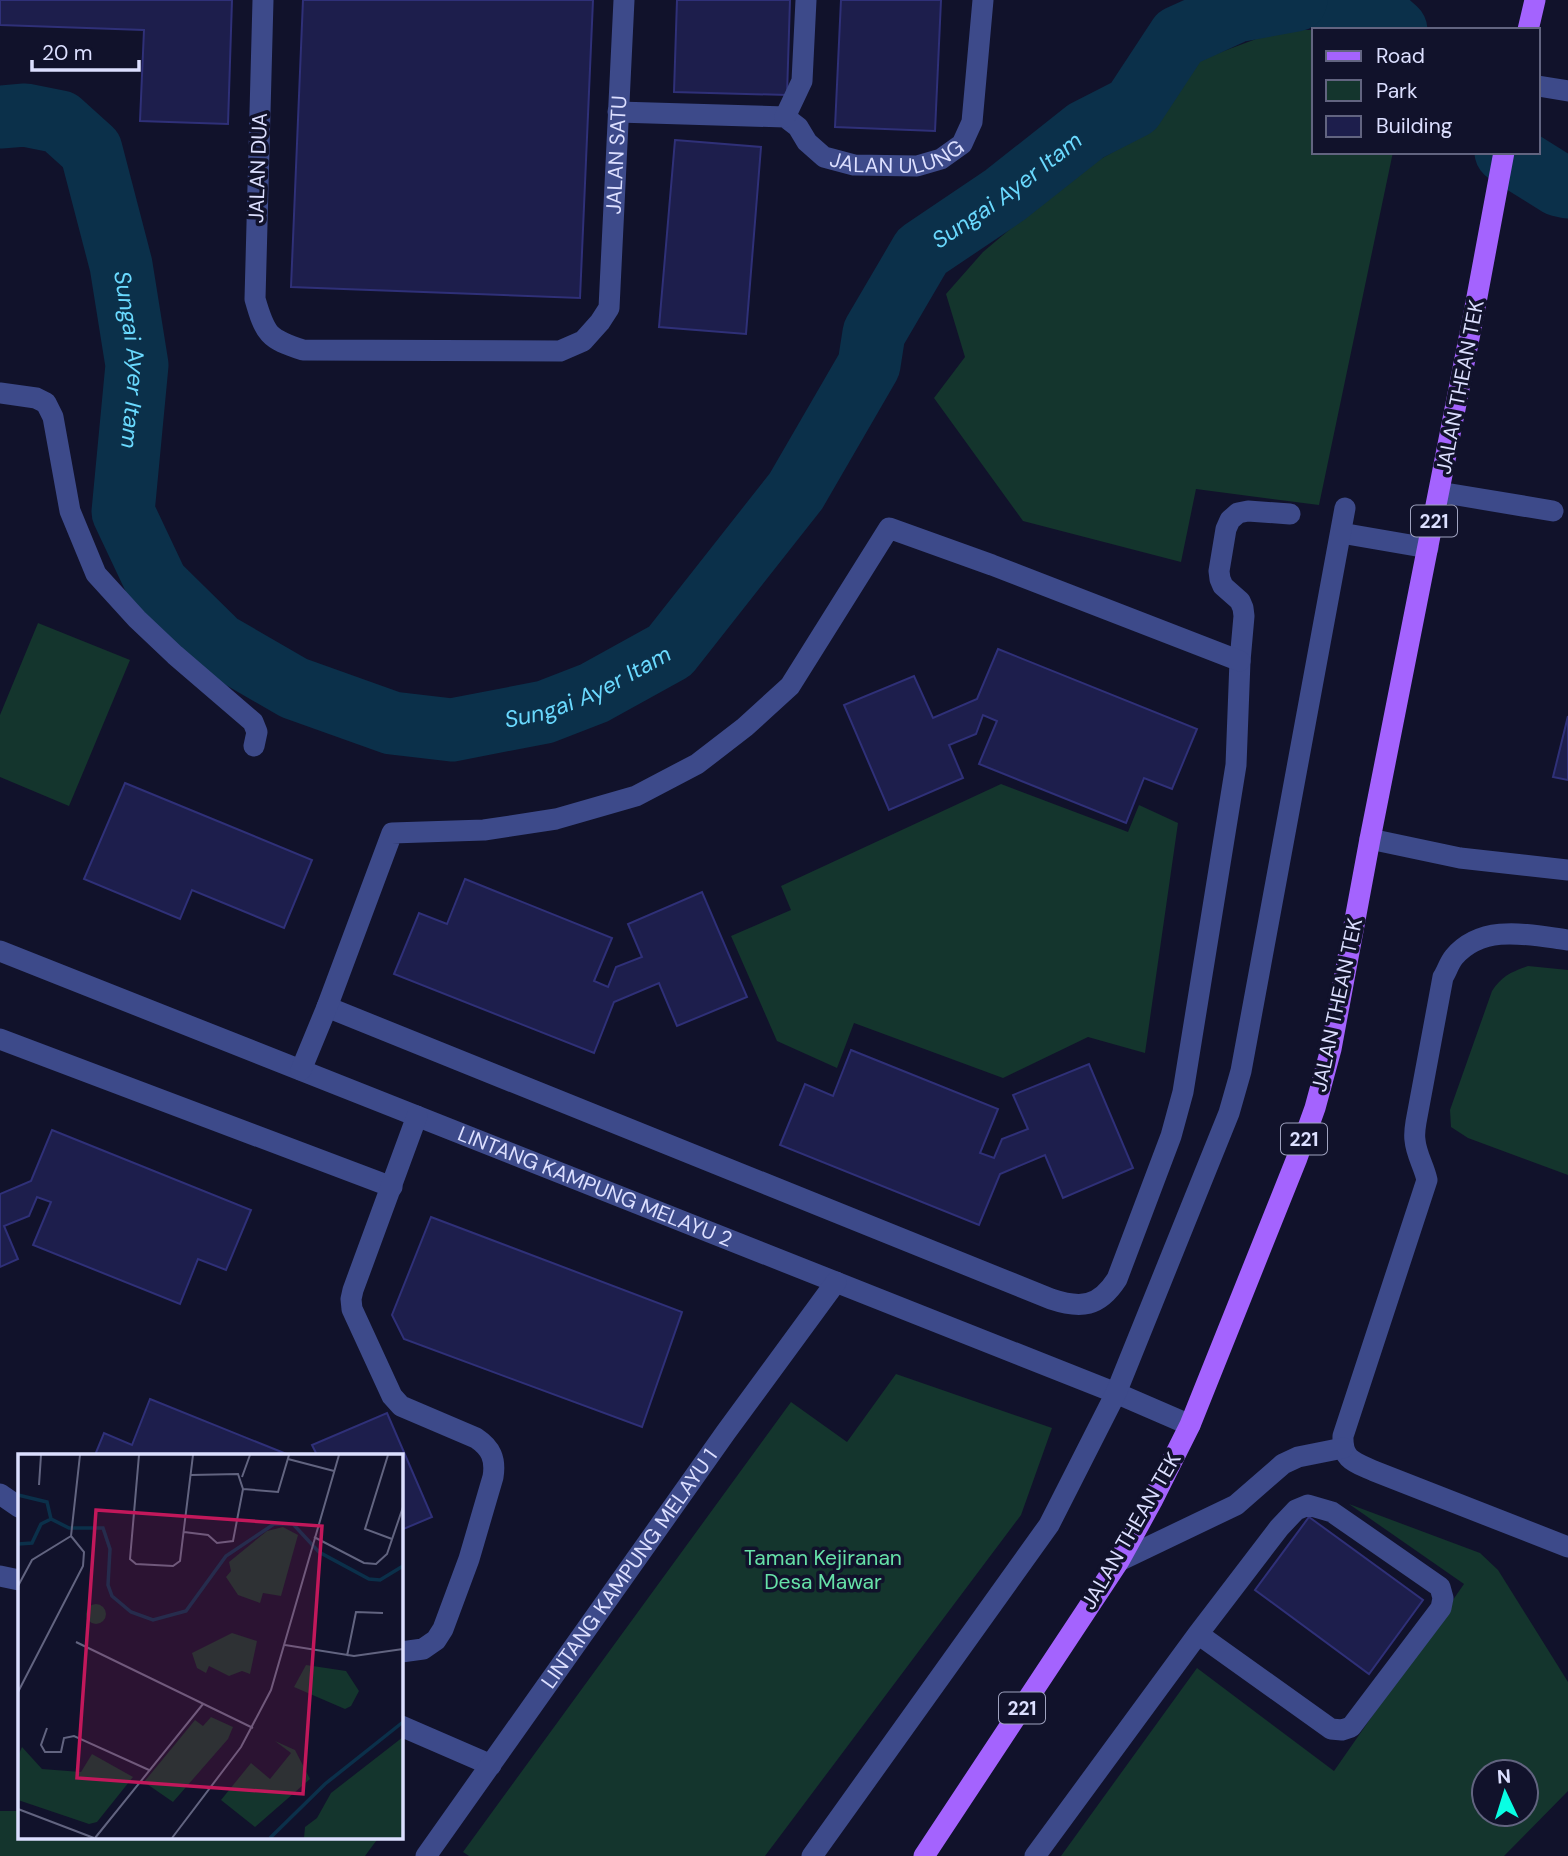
<svg xmlns="http://www.w3.org/2000/svg" width="1568" height="1856" font-family="'DM Sans',sans-serif">
<rect width="100%" height="100%" fill="#11122b"/>
<path fill="#14352d" fill-rule="evenodd" d="M1298 30H1314V152H1393L1319 505 1196 489 1181 562 1023 521 934 398 965 357 946 294 983 252 1079 171 1156 128 1192 63 1256 39Z
M38 623 130 660 69 806 0 777V715Z
M1001 784 1128 832 1139 805 1178 823 1145 1053 1088 1037 1003 1078 854 1023 837 1068 777 1041 731 936 791 910 781 886Z
M1528 966 1568 970V1175L1468 1138 1451 1127 1450 1110 1492 991C1502 976 1511 972 1528 966Z
M896 1374 1052 1428 1021 1515 765 1856H469L463 1852 791 1402 847 1442Z
M1349 1504 1480 1553 1498 1570 1568 1682V1791L1504 1856H1061L1197 1668 1334 1771 1464 1584ZM1484 1772H1526V1814H1484Z
M0 1811H19V1837H379L365 1856H0Z"/>
<g fill="none" stroke-linecap="round" stroke-linejoin="round">
<g stroke="#0b304a" stroke-width="63">
<path d="M1326 0 1367 4 1396 30"/>
<path id="s1" d="M0 117 25 115 60 122 91 150 121 265 137 365 123 512 157 584 218 644 294 688 392 723 452 730 545 712 594 693 670 651 796 491 869 365 874 333 922 251 1005 195 1086 131 1133 107 1179 37 1236 11 1296 0"/>
<path d="M1506 152 1559 185 1568 187"/>
</g>
</g>
<path fill="#1d1e4c" stroke="#2f3078" stroke-width="2" d="M0 0H232L228 124 140 121 144 30 0 25Z
M303 0H593L580 298 291 287Z
M677 0H790L787 95 674 92Z
M841 0H941L935 131 835 127Z
M675 140 761 147 746 334 659 327Z
M998 649 1197 729 1172 789 1144 778 1126 823 979 764 997 721 983 715 976 734 949 745 963 778 889 810 844 705 914 676 933 718 977 699Z
M1568 716V780L1553 777Z
M125 783 312 860 284 928 192 890 180 919 84 879Z
M465 879 612 938 594 981 608 987 616 967 642 957 628 924 702 892 747 997 677 1026 659 983 614 1002 594 1053 394 974 419 913 447 924Z
M851 1050 998 1109 980 1153 994 1158 1002 1139 1028 1129 1013 1095 1089 1064 1133 1168 1063 1198 1045 1155 1000 1174 979 1225 780 1145 805 1084 833 1096Z
M52 1130 251 1210 226 1270 198 1259 180 1304 33 1245 51 1202 37 1197 29 1216 4 1226 18 1259 0 1267V1194L31 1181Z
M431 1217 682 1312 642 1427 404 1339 392 1315Z
M150 1399 289 1455H95L104 1433 132 1445Z
M387 1413 432 1517 401 1530V1455H317L312 1445Z
M1309 1517 1423 1600 1369 1674 1255 1590Z"/>
<g fill="none" stroke-linecap="round" stroke-linejoin="round">
<g stroke="#3d4a8a" stroke-width="21">
<path id="s2" d="M263 0 255 299C265 334 268 339 303 350L560 351 583 341 600 322 609 308 624 0"/>
<path d="M1538 86 1568 91"/>
<path id="s3" d="M618 112 785 117 798 127 807 142 824 157 854 165 917 166 941 159 962 144 972 122 983 0"/>
<path d="M785 117 802 81 806 0"/>
<path d="M0 393 36 398 46 403 53 417 70 511 96 574 137 619 175 655 253 722 257 732 254 746"/>
<path d="M1439 492 1553 511"/>
<path d="M1341 533 1428 548"/>
<path d="M1370 839 1460 858 1568 870"/>
<path d="M1568 940C1529 935 1483 923 1454 957 1449 963 1447 971 1443 977L1416 1122C1415 1128 1414 1134 1415 1140 1416 1154 1424 1166 1427 1180L1343 1436C1342 1460 1354 1462 1374 1471L1568 1547"/>
<path id="s4" d="M0 951 1116 1393 1190 1425"/>
<path d="M327 1007 1051 1299C1081 1309 1099 1307 1117 1279L1171 1136 1183 1092 1236 765 1240 661 1244 616 1243 608 1240 601 1223 586 1220 579 1219 571 1226 529 1230 520 1238 513 1248 511 1290 514"/>
<path d="M0 1039 392 1187"/>
<path d="M301 1070 327 1007 392 833 484 830 556 819 636 796 697 764 745 727 790 686 889 528 992 565 1240 661"/>
<path d="M0 1494 19 1507"/>
<path d="M1119 1561 1236 1505 1283 1464 1298 1457 1343 1448"/>
<path d="M0 1576 19 1580"/>
<path d="M401 1652 423 1649 436 1640 443 1629 469 1559 493 1477C496 1459 491 1448 476 1438L401 1406 392 1396 352 1309 351 1299 353 1290 417 1116"/>
<path d="M401 1726 491 1765"/>
<path id="s5" d="M426 1856 726 1432 836 1282"/>
<path d="M812 1856 1049 1525 1116 1393 1229 1113 1241 1071 1345 508"/>
<path d="M1035 1856 1198 1634 1279 1528 1296 1510 1308 1505 1332 1512 1440 1587 1443 1598 1441 1608 1351 1727 1342 1730 1331 1729 1198 1634"/>
</g>
<path stroke="#a463fe" stroke-width="21" d="M1528 30 1535 0
M924 1856 1119 1561 1152 1501 1190 1425 1297 1158 1315 1108 1331 1049 1370 839 1474 313 1504 152"/>
</g>
<g text-anchor="middle" stroke-width="7" stroke-linejoin="round" paint-order="stroke">
<g fill="#11122b" stroke="#9fa2bf" stroke-width="2">
<rect x="1411" y="505.5" width="46" height="31" rx="5"/>
<rect x="1281" y="1123.5" width="46" height="31" rx="5"/>
<rect x="999" y="1692.5" width="46" height="31" rx="5"/>
</g>
<g font-size="19" font-weight="bold" fill="#dcdfff">
<text x="1434" y="528">221</text>
<text x="1304" y="1146">221</text>
<text x="1022" y="1715">221</text>
</g>
<g font-size="21" fill="#dcdfff" stroke="#11122b">
<text dy="7" stroke="none"><textPath href="#s3" startOffset="299">JALAN ULUNG</textPath></text>
<text dy="7" stroke="none"><textPath href="#s2" startOffset="852">JALAN SATU</textPath></text>
<text transform="translate(258 168) rotate(-88)" y="7">JALAN DUA</text>
<text transform="translate(1460 387) rotate(-79)" y="7">JALAN THEAN TEK</text>
<text transform="translate(1337 1005) rotate(-78)" y="7">JALAN THEAN TEK</text>
<text dy="7" stroke="none"><textPath href="#s4" startOffset="640">LINTANG KAMPUNG MELAYU 2</textPath></text>
<text transform="translate(1131 1531) rotate(-60)" y="7">JALAN THEAN TEK</text>
<text dy="7" stroke="none"><textPath href="#s5" startOffset="352">LINTANG KAMPUNG MELAYU 1</textPath></text>
</g>
<g font-size="21" fill="#66e1a8" stroke="#11122b">
<text x="823" y="1565">Taman Kejiranan<tspan x="823" dy="24">Desa Mawar</tspan></text>
</g>
<g font-size="23" font-style="italic" fill="#6ad9fe" stroke="#11122b">
<text dy="8" stroke="none"><textPath href="#s1" startOffset="1703">Sungai Ayer Itam</textPath></text>
<text dy="8" stroke="none"><textPath href="#s1" startOffset="317">Sungai Ayer Itam</textPath></text>
<text dy="8" stroke="none"><textPath href="#s1" startOffset="1031">Sungai Ayer Itam</textPath></text>
</g>
</g>
<g transform="translate(18 1454)">
<rect width="385" height="385" fill="#11122b"/>
<path d="M265 73 280 81 263 142 245 139 242 149 220 141 208 123 213 117 211 108 249 77ZM68 160a10 10 0 1 1 20 0a10 10 0 1 1-20 0ZM214 179 239 187 232 220 224 217 211 222 191 212 188 219 179 214 174 199ZM288 211 328 217 341 237 333 252 327 255 276 233ZM193 263 215 273 210 285 155 348 126 328 177 266 185 272ZM385 283V384H286L287 373 299 364 313 339ZM257 287 277 296 292 325 237 373 203 346 233 309 252 325 273 299ZM4 293 24 315 63 318 74 300 115 323 79 368 71 370 0 346V302Z" fill="#14352d"/>
<path fill="none" stroke="#0b304a" stroke-width="3.5" d="M0 41 29 48 33 65M0 90 14 89 23 70 33 65 51 74H85L92 95 90 131 94 142 113 158 135 166 168 157 208 102 256 70H275L301 98 351 125 362 126 385 112M252 384 307 330 385 268"/>
<path fill="none" stroke="#626480" stroke-width="2" d="M121 1 112 105 118 110 155 112 162 107 175 1M370 1 347 75 374 85M270 5 316 17M224 23 232 1M21 31 23 1M225 35 260 38 271 1M166 78 190 81 199 89 215 87 225 35 220 20 173 21M296 83 346 109 358 110 369 100 385 53M0 132 14 106 53 82 62 1M58 188 235 274M267 191 336 202 385 195M329 202 338 158 365 159M0 238 65 112 66 98 53 82M29 274 23 291 27 298H43L46 284 56 282 131 316M0 355 76 384M77 384 185 250M154 384 223 293 253 236 321 1"/>
<path fill="#c2185b" fill-opacity="0.15" stroke="#c2185b" stroke-width="3.5" d="M78 56 304 72 285 340 59 324Z"/>
<rect width="385" height="385" fill="none" stroke="#dcdfff" stroke-width="3.5"/>
</g>
<rect x="1312" y="28" width="228" height="126" fill="#11122b" stroke="#626480" stroke-width="2"/>
<rect x="1326" y="51" width="35" height="10" fill="#a463fe" stroke="#626480" stroke-width="2"/>
<text x="1376" y="63" font-size="21" fill="#dcdfff">Road</text>
<rect x="1326" y="80" width="35" height="21" fill="#14352d" stroke="#626480" stroke-width="2"/>
<text x="1376" y="98" font-size="21" fill="#dcdfff">Park</text>
<rect x="1326" y="116" width="35" height="21" fill="#1d1e4c" stroke="#626480" stroke-width="2"/>
<text x="1376" y="133" font-size="21" fill="#dcdfff">Building</text>
<g transform="translate(1505 1793) rotate(356)"><circle r="33" fill="#11122b" stroke="#626480" stroke-width="2"/>
<path d="M0-5L12 26L0 18L-12 26Z" fill="#09fee3"/>
<text y="-10" font-size="19" font-weight="bold" text-anchor="middle" fill="#dcdfff">N</text>
</g>
<path d="M32 60v10h107v-10" fill="none" stroke="#dcdfff" stroke-width="3.5"/>
<text x="42" y="60" font-size="21" fill="#dcdfff" stroke="#11122b" stroke-width="5" paint-order="stroke">20 m</text>
</svg>
